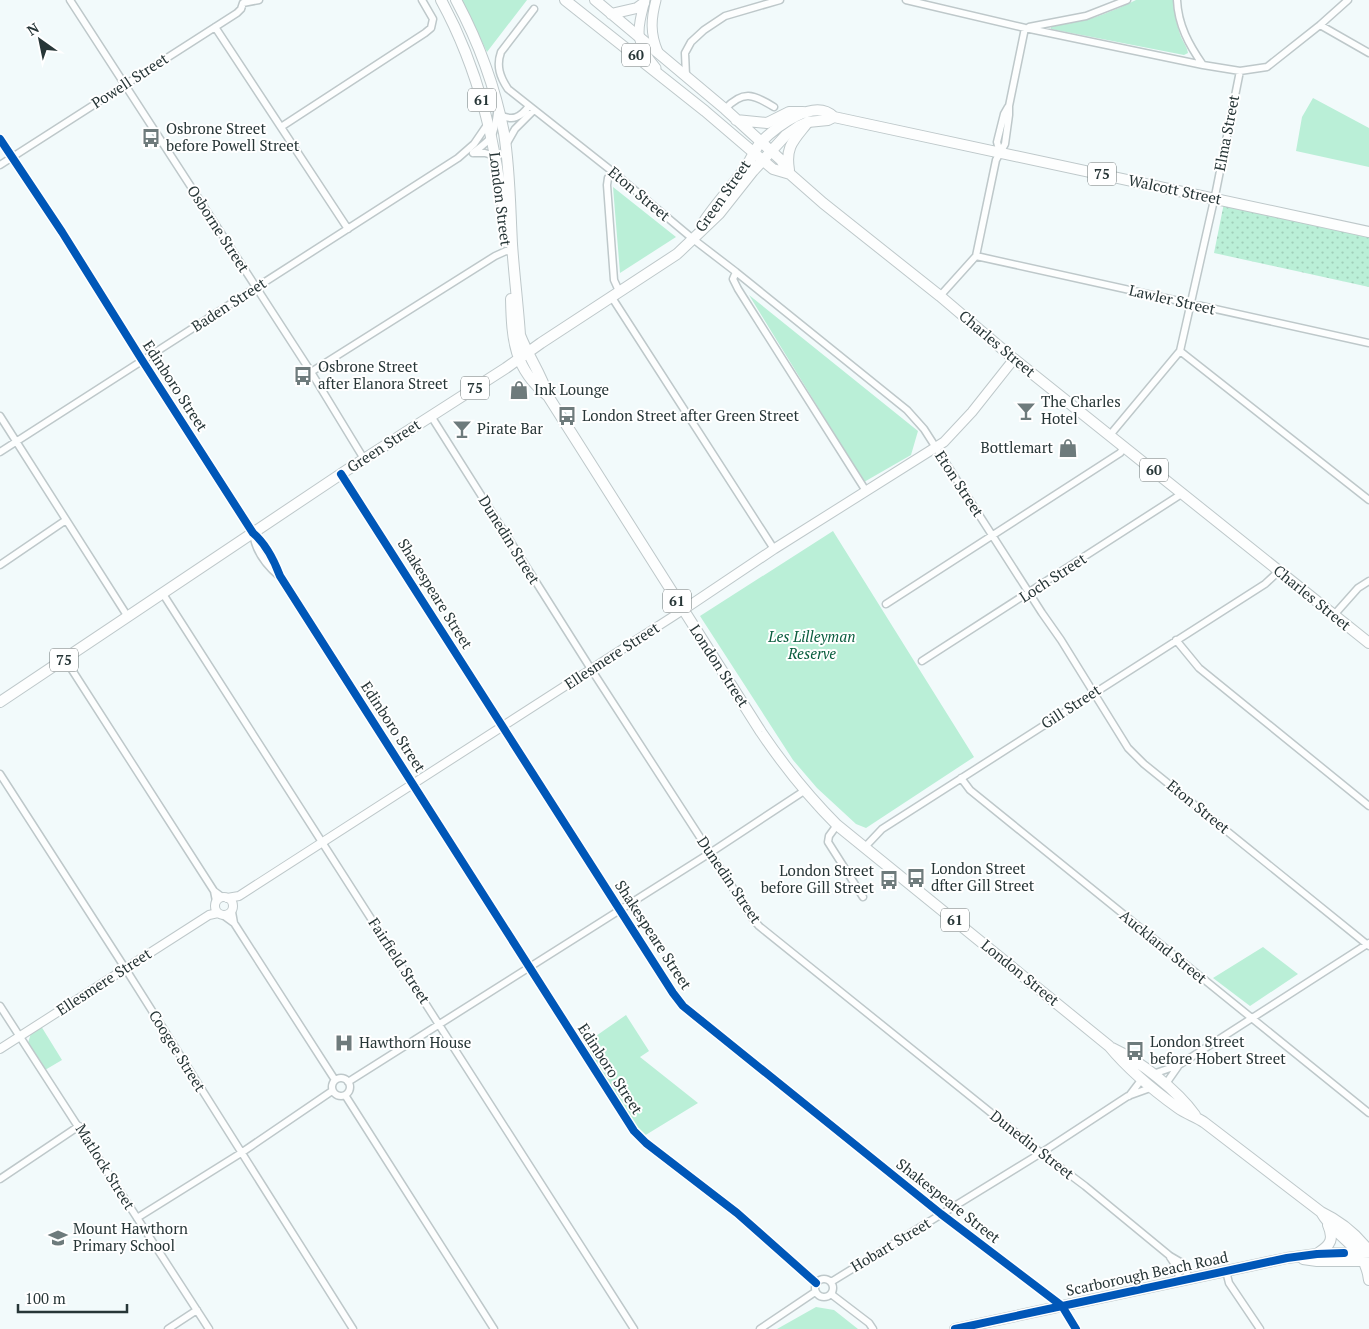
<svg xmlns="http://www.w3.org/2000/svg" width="1369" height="1329" font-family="'PT Serif',serif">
<defs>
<pattern id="grass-dots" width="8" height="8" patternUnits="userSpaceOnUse" patternTransform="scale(1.25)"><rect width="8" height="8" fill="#baefd7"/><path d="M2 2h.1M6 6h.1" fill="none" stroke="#a0ceb9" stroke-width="1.8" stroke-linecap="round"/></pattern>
</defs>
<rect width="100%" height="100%" fill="#f2fafb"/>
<path fill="url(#grass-dots)" d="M1224 203 1369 234V287L1214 253Z"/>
<path fill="#baefd7" d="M461 0H527L487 52Z
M1136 0H1173C1174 11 1176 23 1180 34 1182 41 1187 46 1188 53L1184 55 1051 29V26C1086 22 1105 15 1136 0Z
M1313 98 1369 128V167L1296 151 1302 117Z
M613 187 676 237 620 273Z
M749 295 918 431 911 455 864 482Z
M833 531 974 757 866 828 856 824 817 788 793 760 700 616Z
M1263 947 1298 974 1250 1006 1213 978Z
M626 1015 649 1051 640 1057 698 1103 644 1136 634 1126 583 1045Z
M41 1026 62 1060 45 1070 28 1043 31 1033Z
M816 1307 834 1310 858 1329H777Z"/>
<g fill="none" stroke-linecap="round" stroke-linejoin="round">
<g stroke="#bec8ca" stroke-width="9">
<path id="minor" d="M70 0 311 372 364 459
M906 0 1025 28 1203 65
M1177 0C1178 25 1189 45 1203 65L1240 71 1267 67 1320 25 1348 0
M534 9 501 52C496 66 500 77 508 89L613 172 693 239 736 272 907 410 924 429 1042 613 1061 640 1128 748 1144 764 1369 946
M1320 25 1369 53
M215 27 348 229
M1029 27 1086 16 1127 0
M686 76 685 53 691 42 704 30 725 16 780 0
M725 109C743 90 753 94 774 107
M499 115C513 121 520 118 529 106
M281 127 425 33 431 28 433 19 422 0
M0 139 62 232 142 360 253 533C266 544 274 560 280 576L634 1131 646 1143 737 1213 816 1283
M507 143 515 129 534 110
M473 153C493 138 494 137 497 113
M473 153H485L495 156
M1000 153 997 142 1004 114 1008 107
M0 165 237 13 241 9 243 3 259 0
M613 172 608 178 607 185 614 280 619 291
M976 256 1369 343
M736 272 733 279 738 289 866 491
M611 296 774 549
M940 296 976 256 996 160 1005 144 1009 115V106L1025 28
M1180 351 1369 500
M311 372 495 256 506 251 513 252
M0 416 128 617
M431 416 591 669 753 919 759 926 1041 1153 1085 1186 1170 1256 1182 1263 1190 1279
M1110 435 1180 351 1216 191 1240 71
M0 452 458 158 474 144 487 125
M341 474 673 993 683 1006 941 1214 1062 1306 1076 1329
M253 533C255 550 266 565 279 576
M0 565 66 520
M163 594 634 1329
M886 604 1120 453 1125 447
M1334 615 1358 588 1369 581
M1176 640 1199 668 1369 806
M65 659 214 891 222 897
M922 661 1183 493
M0 774 125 968 353 1329
M961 778 970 790 1369 1113
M837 825 829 836 828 842 863 897
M865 847 882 829 1265 584 1279 571
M214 891 216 901
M232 912 234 923 335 1080
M223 915 234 923
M0 1006 209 1329
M1153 1074 1179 1065 1369 943
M332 1087a9 9 0 1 1 18 0a9 9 0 1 1-18 0Z
M348 1082 710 853 804 791
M1165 1085 1179 1065
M345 1095 494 1329
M1129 1096 1142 1079
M0 1179 79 1126
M137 1218 241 1153 332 1091
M1170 1257 1178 1269 1179 1281
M1226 1271 1229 1283 1260 1329
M815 1288a9 9 0 1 1 18 0a9 9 0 1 1-18 0Z
M831 1282 1041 1153 1128 1096 1153 1087
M831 1294 869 1323 873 1329
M168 1329 197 1310
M760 1329 815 1292"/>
</g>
<g stroke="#bec8ca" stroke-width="10">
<path id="tertiary" d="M215 906a9 9 0 1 1 18 0a9 9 0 1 1-18 0Z
M227 898 239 896 683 610
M0 1049 209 915 218 913"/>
</g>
<g stroke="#bec8ca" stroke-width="11">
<path id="secondary" d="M645 0C637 31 634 42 656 68
M656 0C651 19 650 33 658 52
M683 610 774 549 944 442 972 412 1014 359"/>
</g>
<g stroke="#bec8ca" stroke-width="12">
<path id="primary" d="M441 0C482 75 500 158 506 242
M456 0C478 41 495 87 504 133 510 170 510 207 512 244 514 274 518 305 520 335 529 358 541 373 548 396L761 732C784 766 808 796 837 825L1109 1046C1128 1069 1153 1090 1178 1108 1186 1114 1197 1117 1205 1123L1321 1212C1340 1221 1356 1234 1369 1251
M703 223C716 203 732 187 745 168 751 160 754 150 761 142 776 127 814 97 834 117L1369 232
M511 299C512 340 514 369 548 396
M0 702 347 470 506 368 541 343 677 254 719 214 753 171 786 135 799 126 808 122 828 120 834 117
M1112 1048C1140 1061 1177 1090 1195 1115
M1321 1212C1336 1239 1365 1245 1369 1280
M1318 1253C1331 1245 1334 1239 1328 1225
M1303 1259 1317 1261H1368
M955 1329 1287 1258 1317 1254 1369 1252"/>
</g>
<g stroke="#bec8ca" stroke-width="12">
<path id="trunk" d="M565 0 705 111 773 169 790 174
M595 0 725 109 781 160 790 174 823 203 940 296 1014 359 1369 643
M611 14 637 8 644 3
M736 120 767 123 789 112H803
M789 170C785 146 794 140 808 122"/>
</g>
<use href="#minor" stroke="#fdfefe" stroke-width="6"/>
<use href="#tertiary" stroke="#fdfefe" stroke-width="8"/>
<use href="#secondary" stroke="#fdfefe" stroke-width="9"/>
<use href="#primary" stroke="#fdfefe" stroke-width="10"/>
<use href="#trunk" stroke="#fdfefe" stroke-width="10"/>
<g stroke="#fff" stroke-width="11">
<path id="cycleway" d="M0 139 62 232 142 360 253 533C266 544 274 560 280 576L634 1131 646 1143 737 1213 816 1283
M341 474 673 993 683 1006 941 1214 1062 1306 1076 1329
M955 1329 1287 1258 1317 1254 1344 1253"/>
</g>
<use href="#cycleway" stroke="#0057b8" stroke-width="8"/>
</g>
<defs>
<g id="bus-bare" transform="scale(1.5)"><path d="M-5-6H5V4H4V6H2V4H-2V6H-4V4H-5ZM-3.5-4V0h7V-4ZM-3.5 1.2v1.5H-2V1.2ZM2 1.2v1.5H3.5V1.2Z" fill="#6e7b7c" stroke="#fff" stroke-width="2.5" paint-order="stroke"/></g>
<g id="shop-bare" transform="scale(1.5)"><path d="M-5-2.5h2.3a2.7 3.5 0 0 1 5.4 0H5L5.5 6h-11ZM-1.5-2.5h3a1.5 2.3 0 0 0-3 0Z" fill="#6e7b7c" stroke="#fff" stroke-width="2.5" paint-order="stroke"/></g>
<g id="bar-bare" transform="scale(1.5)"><path d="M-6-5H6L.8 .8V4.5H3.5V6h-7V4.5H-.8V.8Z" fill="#6e7b7c" stroke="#fff" stroke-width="2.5" paint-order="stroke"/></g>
<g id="hospital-bare" transform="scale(1.5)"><path d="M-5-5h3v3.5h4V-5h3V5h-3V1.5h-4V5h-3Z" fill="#6e7b7c" stroke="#fff" stroke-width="2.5" paint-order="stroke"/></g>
<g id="school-bare" transform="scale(1.5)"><path d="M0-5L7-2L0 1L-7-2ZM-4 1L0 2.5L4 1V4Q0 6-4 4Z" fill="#6e7b7c" stroke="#fff" stroke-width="2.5" paint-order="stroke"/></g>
</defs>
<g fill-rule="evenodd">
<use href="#bus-bare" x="151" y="138"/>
<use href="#bus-bare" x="303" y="376"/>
<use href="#shop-bare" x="519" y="390"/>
<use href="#bar-bare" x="1026" y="411"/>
<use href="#bus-bare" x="567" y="416"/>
<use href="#bar-bare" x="462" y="429"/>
<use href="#shop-bare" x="1068" y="448"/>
<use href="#bus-bare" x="916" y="878"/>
<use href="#bus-bare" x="889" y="880"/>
<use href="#hospital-bare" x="344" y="1043"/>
<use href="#bus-bare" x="1135" y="1051"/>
<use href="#school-bare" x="58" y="1238"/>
</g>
<g text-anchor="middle" stroke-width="4" stroke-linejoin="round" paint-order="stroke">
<g fill="#fff" stroke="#687273" stroke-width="1">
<rect x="622" y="43.5" width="28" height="23" rx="4"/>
<rect x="468" y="88.5" width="28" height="23" rx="4"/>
<rect x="1088" y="162.5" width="28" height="23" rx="4"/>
<rect x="461" y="376.5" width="28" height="23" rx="4"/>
<rect x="1140" y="458.5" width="28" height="23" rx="4"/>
<rect x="663" y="589.5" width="28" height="23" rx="4"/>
<rect x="50" y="648.5" width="28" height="23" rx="4"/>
<rect x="941" y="908.5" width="28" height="23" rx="4"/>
</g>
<g font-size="14" font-weight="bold" fill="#273637">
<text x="636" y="60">60</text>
<text x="482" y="105">61</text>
<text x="1102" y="179">75</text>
<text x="475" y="393">75</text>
<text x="1154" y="475">60</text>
<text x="677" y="606">61</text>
<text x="64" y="665">75</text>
<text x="955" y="925">61</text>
</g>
<g font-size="15" fill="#273637" stroke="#fff">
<text transform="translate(130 81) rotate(-33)" y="5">Powell Street</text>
<text transform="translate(1227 133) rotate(-79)" y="5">Elma Street</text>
<text transform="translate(1175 190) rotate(12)" y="5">Walcott Street</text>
<text transform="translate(639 194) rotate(40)" y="5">Eton Street</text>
<text transform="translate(723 196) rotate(-55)" y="5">Green Street</text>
<text transform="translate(500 199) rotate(83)" y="5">London Street</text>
<text transform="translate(218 229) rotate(57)" y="5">Osborne Street</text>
<text transform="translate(1172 300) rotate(13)" y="5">Lawler Street</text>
<text transform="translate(229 305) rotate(-33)" y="5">Baden Street</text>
<text transform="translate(997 344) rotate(40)" y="5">Charles Street</text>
<text transform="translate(175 386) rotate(57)" y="5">Edinboro Street</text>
<text transform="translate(384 446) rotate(-33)" y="5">Green Street</text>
<text transform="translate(959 484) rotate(57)" y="5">Eton Street</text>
<text transform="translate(509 540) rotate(58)" y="5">Dunedin Street</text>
<text transform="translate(1053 578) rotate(-33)" y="5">Loch Street</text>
<text transform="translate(435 594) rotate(58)" y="5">Shakespeare Street</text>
<text transform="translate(1312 598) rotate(39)" y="5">Charles Street</text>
<text transform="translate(612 656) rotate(-33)" y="5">Ellesmere Street</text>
<text transform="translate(719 666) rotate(57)" y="5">London Street</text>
<text transform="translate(1071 707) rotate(-33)" y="5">Gill Street</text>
<text transform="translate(393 727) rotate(57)" y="5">Edinboro Street</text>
<text transform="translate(1198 807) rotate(39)" y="5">Eton Street</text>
<text transform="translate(729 880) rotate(56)" y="5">Dunedin Street</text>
<text transform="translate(653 935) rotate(57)" y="5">Shakespeare Street</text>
<text transform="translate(1163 947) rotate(39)" y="5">Auckland Street</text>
<text transform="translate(399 961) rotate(57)" y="5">Fairfield Street</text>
<text transform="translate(1020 973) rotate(39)" y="5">London Street</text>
<text transform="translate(104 982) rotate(-33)" y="5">Ellesmere Street</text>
<text transform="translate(177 1051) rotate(58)" y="5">Coogee Street</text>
<text transform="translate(610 1069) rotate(57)" y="5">Edinboro Street</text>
<text transform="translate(1032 1145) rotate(38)" y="5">Dunedin Street</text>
<text transform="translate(105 1167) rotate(58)" y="5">Matlock Street</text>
<text transform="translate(948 1201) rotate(38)" y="5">Shakespeare Street</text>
<text transform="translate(891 1245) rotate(-31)" y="5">Hobart Street</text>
<text transform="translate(1147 1274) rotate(-12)" y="5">Scarborough Beach Road</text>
</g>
<g font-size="15" fill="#273637" stroke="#fff" text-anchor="start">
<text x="166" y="134">Osbrone Street<tspan x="166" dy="17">before Powell Street</tspan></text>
<text x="318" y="372">Osbrone Street<tspan x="318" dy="17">after Elanora Street</tspan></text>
<text x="534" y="395">Ink Lounge</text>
<text x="1041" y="407">The Charles<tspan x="1041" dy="17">Hotel</tspan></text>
<text x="582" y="421">London Street after Green Street</text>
<text x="477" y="434">Pirate Bar</text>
<text x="1053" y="453" text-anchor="end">Bottlemart</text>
<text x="931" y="874">London Street<tspan x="931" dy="17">dfter Gill Street</tspan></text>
<text x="874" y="876" text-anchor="end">London Street<tspan x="874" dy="17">before Gill Street</tspan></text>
<text x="1150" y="1047">London Street<tspan x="1150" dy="17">before Hobert Street</tspan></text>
<text x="359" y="1048">Hawthorn House</text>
<text x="73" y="1234">Mount Hawthorn<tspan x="73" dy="17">Primary School</tspan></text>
</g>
<g font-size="15" font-style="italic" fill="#0a5d3e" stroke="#fff">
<text x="812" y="642">Les Lilleyman<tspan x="812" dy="17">Reserve</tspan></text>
</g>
</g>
<g transform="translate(40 40) rotate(327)" stroke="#ffffff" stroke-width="4" paint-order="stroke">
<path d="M0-4L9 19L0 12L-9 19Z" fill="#273637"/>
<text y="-8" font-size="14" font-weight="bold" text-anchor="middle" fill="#273637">N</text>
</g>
<path d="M18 1304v8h109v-8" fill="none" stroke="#273637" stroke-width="2.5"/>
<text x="25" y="1304" font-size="15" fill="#273637" stroke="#ffffff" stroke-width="4" paint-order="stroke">100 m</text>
</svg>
